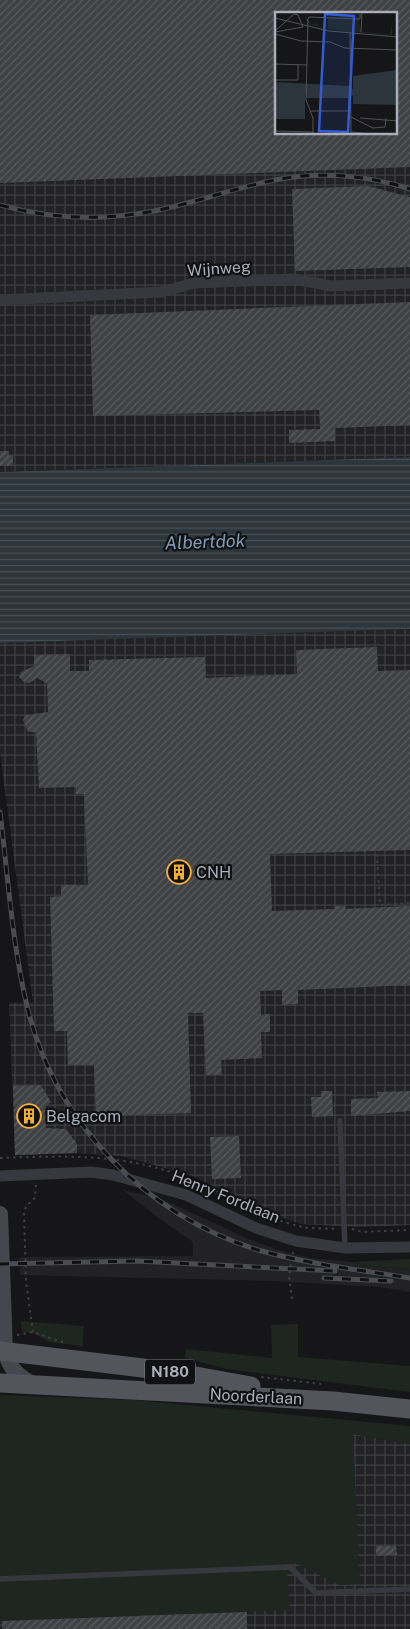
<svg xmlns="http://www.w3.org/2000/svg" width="410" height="1629" font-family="'Public Sans',sans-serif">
<defs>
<pattern id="industrial-grid" width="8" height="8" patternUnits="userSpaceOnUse" patternTransform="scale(1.25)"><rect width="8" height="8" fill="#222225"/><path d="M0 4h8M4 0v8" fill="none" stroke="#3f3f43"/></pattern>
<pattern id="water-rules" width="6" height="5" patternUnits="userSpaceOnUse" patternTransform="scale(1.25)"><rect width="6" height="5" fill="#2c353c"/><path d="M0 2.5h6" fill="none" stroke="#485056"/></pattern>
<pattern id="building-hatch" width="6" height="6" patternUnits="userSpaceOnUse" patternTransform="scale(1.25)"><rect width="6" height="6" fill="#404145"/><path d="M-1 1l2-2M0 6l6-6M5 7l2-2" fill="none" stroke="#595a5e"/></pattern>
</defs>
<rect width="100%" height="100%" fill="#161618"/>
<path fill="#222225" d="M123 1190 162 1199 251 1240 278 1250 310 1258 353 1262 368 1266 410 1269V1292L379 1287 273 1281 20 1275 19 1257 193 1256V1242L157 1217Z"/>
<path fill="url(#industrial-grid)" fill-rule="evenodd" d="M0 0H410V457L0 472ZM276 14H396V134H276Z
M410 629V1225L358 1227 300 1224 263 1211 193 1176 121 1156 77 1153 15 1155 9 1003 33 1002 0 753V643Z
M0 1397 353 1434 410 1444V1629H0Z"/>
<path fill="#1e261f" d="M410 1259V1269L368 1266 353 1262Z
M21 1321 84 1326 83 1346 48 1342 34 1333 22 1332Z
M298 1324V1357L410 1366V1392L227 1369 185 1358 186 1349 272 1358 271 1325Z
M0 1395 133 1400 410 1426V1444L353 1434 360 1584 340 1585 286 1559 290 1610 0 1621Z"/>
<path fill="url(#water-rules)" d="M410 457V629L0 643V472Z"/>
<path fill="url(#building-hatch)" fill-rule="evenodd" d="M0 0H410V167L0 183ZM276 14H396V134H276Z
M368 186 410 197V267L295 271 292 189Z
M410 302V425L335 428V441L289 443V430L320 429 319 410 93 416 90 315Z
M0 451H9V456L13 455V466H0Z
M377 647 378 671 410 670V850L270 854 272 911 335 909 334 906H345V909L410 906V985L298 990V1004L282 1005V990L260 991 261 1015 270 1014V1032H261L262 1058 221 1060 222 1075H206L203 1013H188L191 1113 102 1116 96 1111 94 1065H68L67 1031H54L50 897 61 896V885H88L84 794H76V787L39 788 36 732H28L23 720 26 715 48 712 47 683 37 678 29 683 24 682 19 677 21 672 34 666V655L70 654V671H89V660L205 657 206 678 297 674 296 650Z
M41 1085 51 1102 45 1107 46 1128 66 1129 77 1144V1153L15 1155 13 1086Z
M321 1091H332L333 1116 312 1117 311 1097H321Z
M410 1091V1111L351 1116V1099L378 1098 377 1092Z
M239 1136 241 1178 212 1179 210 1137Z
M376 1546H396L397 1555 376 1556Z
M247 1612V1629H2V1621Z"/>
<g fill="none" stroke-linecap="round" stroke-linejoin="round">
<path stroke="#3d3f44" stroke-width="2" stroke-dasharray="2.5 4" stroke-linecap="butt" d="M377 854 380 905 410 903
M0 1158C64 1156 115 1153 177 1174 219 1189 258 1218 303 1227 313 1229 326 1228 337 1229
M352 1229 362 1232 410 1230
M292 1299 289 1276 293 1252
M33 1332 26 1281 24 1214 26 1206 35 1198 36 1185
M17 1335 33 1332 65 1343
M261 1377 321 1384"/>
<path stroke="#37383d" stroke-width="5.5" d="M340 1121 345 1248
M0 1579 290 1567 316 1593 410 1589"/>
<path stroke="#37383d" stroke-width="11" d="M0 300 161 292 194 283 294 279 331 286 410 283
M0 1176 91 1172 113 1175 186 1195 256 1228 296 1241 345 1248 410 1247"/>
<path stroke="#45474d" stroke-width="16" d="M0 1214 5 1351C10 1369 18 1377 35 1385"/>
<path stroke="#53555c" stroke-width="19" d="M0 1351 168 1371 251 1386
M0 1383 333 1401 410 1409"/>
<g stroke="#4a4c52" stroke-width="5">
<path id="rail" d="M0 205C50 219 103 221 154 211 195 203 234 188 275 180 319 171 367 175 410 189
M0 812C8 876 12 943 27 1006 54 1121 145 1215 258 1250 307 1264 360 1270 410 1278
M0 1264 136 1261 335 1271
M324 1278 391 1281"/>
</g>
<use href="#rail" stroke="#111113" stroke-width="3" stroke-dasharray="9" stroke-linecap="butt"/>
</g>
<defs>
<g id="building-ring" transform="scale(1.25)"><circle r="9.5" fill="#111113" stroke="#f2b134" stroke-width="1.5"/><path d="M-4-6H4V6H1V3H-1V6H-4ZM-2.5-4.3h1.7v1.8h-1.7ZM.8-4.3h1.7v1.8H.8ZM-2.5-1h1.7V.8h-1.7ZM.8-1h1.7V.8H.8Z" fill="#f2b134"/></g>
</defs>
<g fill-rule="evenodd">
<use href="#building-ring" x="179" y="872"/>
<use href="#building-ring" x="29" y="1116"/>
</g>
<g text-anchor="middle" stroke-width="4.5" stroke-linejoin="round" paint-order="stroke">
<rect fill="#111113" stroke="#7b7e86" stroke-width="1" x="145" y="1359.5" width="50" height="25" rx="4"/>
<g font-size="15" font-weight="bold" fill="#a8adb8">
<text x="170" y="1377">N180</text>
</g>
<g font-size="16" fill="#a8adb8" stroke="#111113">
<text transform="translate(219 268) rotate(-4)" y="6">Wijnweg</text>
<text transform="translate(226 1196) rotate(22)" y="6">Henry Fordlaan</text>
<text transform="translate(256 1396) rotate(3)" y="6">Noorderlaan</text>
</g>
<g font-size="16" fill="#a8adb8" stroke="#111113" text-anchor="start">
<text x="196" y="878">CNH</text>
<text x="46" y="1122">Belgacom</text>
</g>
<g font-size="18" font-style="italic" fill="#7f9bb3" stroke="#111113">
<text transform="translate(205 542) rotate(-2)" y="6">Albertdok</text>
</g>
</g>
<g transform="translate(275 12)">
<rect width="122" height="122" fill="#161618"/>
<path d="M83 0 86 20 115 22 117 12V23L64 19 32 12 30 4 36 12 42 11 40 8 44 14 53 16V6L83 4Z" fill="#1e261f"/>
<path d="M122 58V93L78 92V83L75 86H32L30 82V107H0V70L76 74 78 78V64Z" fill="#2c353c"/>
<path fill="none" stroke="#505258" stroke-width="1" d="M0 6 54 19 123 25M33 8 31 88 38 106V122M32 9 34 5 85 7V2M0 19 19 2 23 3 28 15 0 20M86 20 87 0M75 21 76 122M0 22 26 29 55 30 70 36 123 38M0 52 32 53M0 68H23V53M36 99H76M76 105 98 116 110 115 111 106M85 106 123 109M0 119 38 120M76 120 97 122"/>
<path fill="#325cd3" fill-opacity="0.15" stroke="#325cd3" stroke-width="2.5" d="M50 2 79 4 73 120 44 119Z"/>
<rect width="122" height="122" fill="none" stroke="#a8adb8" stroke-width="2.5"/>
</g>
</svg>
